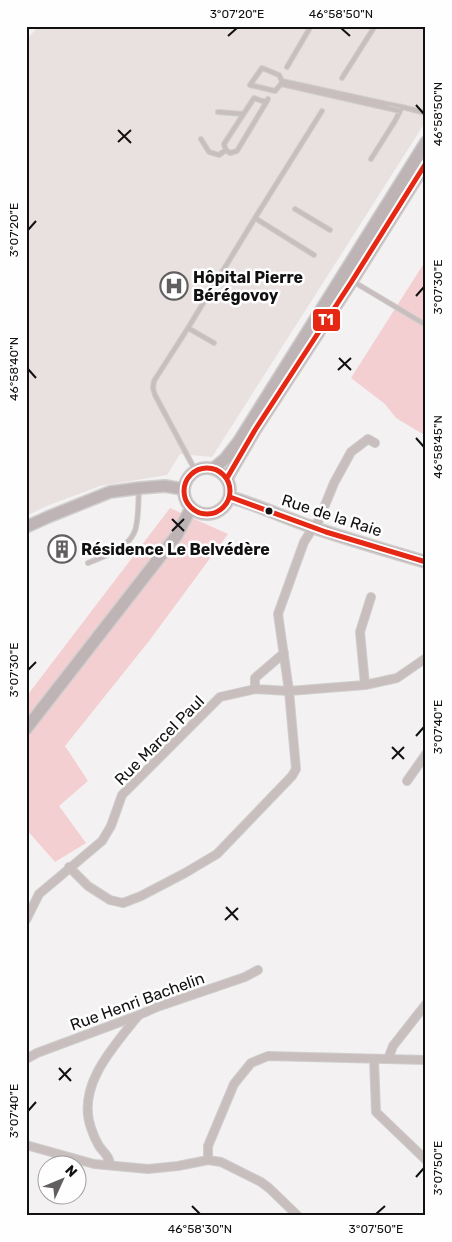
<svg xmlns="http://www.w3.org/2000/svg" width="452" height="1242" font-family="Rubik,sans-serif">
<rect width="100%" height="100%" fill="#f3f1f1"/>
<path fill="#e9e0e0" d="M39 26H426V121L212 457 180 454 167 475 100 486 49 505 26 516V40Z"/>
<path fill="#f4cfd1" d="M426 260V436L396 418 385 404 351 378Z
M170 508 228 534 149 641 65 746 88 781 59 806 86 843 55 862 26 829V697Z"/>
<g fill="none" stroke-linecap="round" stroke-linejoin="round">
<g stroke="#cfcdcd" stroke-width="6">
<path id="lane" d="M287 67 311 26
M342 78 375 26
M267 101H262L254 98 224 144 226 150 230 153 237 151 267 101 268 99
M387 104 402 107
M218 112 243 114
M201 139 209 152 219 155 226 150
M371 159 395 121 402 107 426 113
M295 209 330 230
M255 218 322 111
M354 282 426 325
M188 328 214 343
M195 470 155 395 153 388 154 381 188 328 255 218 314 255
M88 563C104 556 126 550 134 533 139 524 138 501 139 490"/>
</g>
<g stroke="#cfcdcd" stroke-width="10">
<path id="street" d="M365 685 360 632 371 597
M255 689V678L284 653
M407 781 426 754
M69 867 88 886 110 900 123 903 141 896 185 873 217 854 292 776 296 769 289 691 278 614 304 542 313 528 319 520 334 483 351 452 368 439 375 443
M26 920 39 894 102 841 111 826 122 795 220 697 255 689 289 691 365 685 397 678 426 658
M26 1059 37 1053 139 1015 157 1007 245 977 258 970
M374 1059 376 1112 426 1160
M388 1059 393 1046 426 1004
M26 1145 94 1164 148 1169 178 1166 208 1160 221 1162 261 1182 269 1188 298 1216
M208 1160V1146L234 1084 251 1063 268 1056 426 1060
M110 1165C110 1157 104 1153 99 1146 96 1141 93 1134 91 1128 76 1086 114 1046 138 1016"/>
</g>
<g stroke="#cfcdcd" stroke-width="14">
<path id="secondary" d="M184 491a23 23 0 1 1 46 0a23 23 0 1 1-46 0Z
M214 468 225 459 239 441 426 142
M227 478 255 430 352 281 426 163
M230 497C258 505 285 518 312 527 350 540 388 551 426 562
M26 527 48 517 110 492 140 488 165 486 183 489
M26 729 177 535 191 508"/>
</g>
<use href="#lane" stroke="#c8bebe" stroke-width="4"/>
<use href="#street" stroke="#c8bebe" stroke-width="8"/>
<use href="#secondary" stroke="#bfb4b5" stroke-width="11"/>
<g stroke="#cfcdcd" stroke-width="6" stroke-linecap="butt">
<path id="lane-bridge" d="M282 81 281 84 275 91 250 85 262 68 279 75 282 81 387 104
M281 84 400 111"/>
</g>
<use href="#lane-bridge" stroke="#c8bebe" stroke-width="4"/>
<g stroke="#fffefe" stroke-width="9">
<path id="bus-1" d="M184 491a23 23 0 1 1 46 0a23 23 0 1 1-46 0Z
M227 478 255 430 352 281 426 163
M230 497 326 532 426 562"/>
</g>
<use href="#bus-1" stroke="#e52713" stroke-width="5"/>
</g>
<path fill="none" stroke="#121111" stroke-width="2" d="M341 28 350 36M228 36 237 28M416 105 424 114M118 130 131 143M118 142 131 130M28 230 36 221M416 296 424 287M339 358 351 370M28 369 36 378M338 370 351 358M416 438 424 447M172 519 184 531M172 531 184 519M28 670 36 662M416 736 424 727M392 747 404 759M392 759 404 747M226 907 238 920M225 920 238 908M59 1068 71 1081M59 1080 71 1068M28 1111 36 1102M416 1177 424 1168M192 1206 200 1214M376 1214 385 1206"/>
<defs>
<g id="hospital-ring" transform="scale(1.4375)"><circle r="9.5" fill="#fffefe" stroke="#615f5f" stroke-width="1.5"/><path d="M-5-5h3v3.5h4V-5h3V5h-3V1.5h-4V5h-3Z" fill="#615f5f"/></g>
<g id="building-ring" transform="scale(1.4375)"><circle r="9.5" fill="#fffefe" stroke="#615f5f" stroke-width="1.5"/><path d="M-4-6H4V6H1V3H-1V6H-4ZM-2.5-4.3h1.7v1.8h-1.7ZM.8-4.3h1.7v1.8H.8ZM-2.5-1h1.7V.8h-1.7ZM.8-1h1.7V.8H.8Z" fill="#615f5f"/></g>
</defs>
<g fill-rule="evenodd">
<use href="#hospital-ring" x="174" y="286"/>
<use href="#building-ring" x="62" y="549"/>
</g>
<circle fill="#121111" stroke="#fffefe" stroke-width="2" cx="269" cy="511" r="4.5"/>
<g text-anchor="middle" stroke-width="5" stroke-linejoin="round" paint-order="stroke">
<g font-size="16" font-weight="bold" fill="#121111" stroke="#fffefe" text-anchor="start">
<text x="193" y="283">Hôpital Pierre<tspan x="193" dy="18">Bérégovoy</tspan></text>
<text x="81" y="555">Résidence Le Belvédère</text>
</g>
<g font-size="16" fill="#121111" stroke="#fffefe">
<text transform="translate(332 515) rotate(18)" y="6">Rue de la Raie</text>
<text transform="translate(159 740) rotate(-45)" y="6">Rue Marcel Paul</text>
<text transform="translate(137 1001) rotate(-20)" y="6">Rue Henri Bachelin</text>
</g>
</g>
<rect stroke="#fffefe" stroke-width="2" x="312" y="308" width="29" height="24" rx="5" fill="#e52713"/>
<g font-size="14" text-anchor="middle" font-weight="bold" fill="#fff">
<text x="326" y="325">T1</text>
</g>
<rect width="452" height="1242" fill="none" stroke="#fffefe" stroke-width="55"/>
<g transform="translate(62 1180) rotate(46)"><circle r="24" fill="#fffefe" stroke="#a09f9f"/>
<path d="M0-4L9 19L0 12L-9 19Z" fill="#615f5f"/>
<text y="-8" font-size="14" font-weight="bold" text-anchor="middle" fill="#121111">N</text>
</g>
<rect x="28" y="28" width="396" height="1186" fill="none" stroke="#121111" stroke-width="2"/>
<g font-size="12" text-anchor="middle" fill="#121111">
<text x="237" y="18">3°07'20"E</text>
<text x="341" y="18">46°58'50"N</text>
<text transform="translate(438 114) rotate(-90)" y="4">46°58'50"N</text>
<text transform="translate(14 230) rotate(-90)" y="4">3°07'20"E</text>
<text transform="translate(438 287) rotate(-90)" y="4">3°07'30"E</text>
<text transform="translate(14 369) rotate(-90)" y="4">46°58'40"N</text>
<text transform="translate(438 447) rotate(-90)" y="4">46°58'45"N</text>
<text transform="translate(14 670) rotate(-90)" y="4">3°07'30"E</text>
<text transform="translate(438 727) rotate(-90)" y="4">3°07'40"E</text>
<text transform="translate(14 1111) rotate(-90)" y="4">3°07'40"E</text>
<text transform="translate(438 1168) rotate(-90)" y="4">3°07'50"E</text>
<text x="200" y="1233">46°58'30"N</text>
<text x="376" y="1233">3°07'50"E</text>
</g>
</svg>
